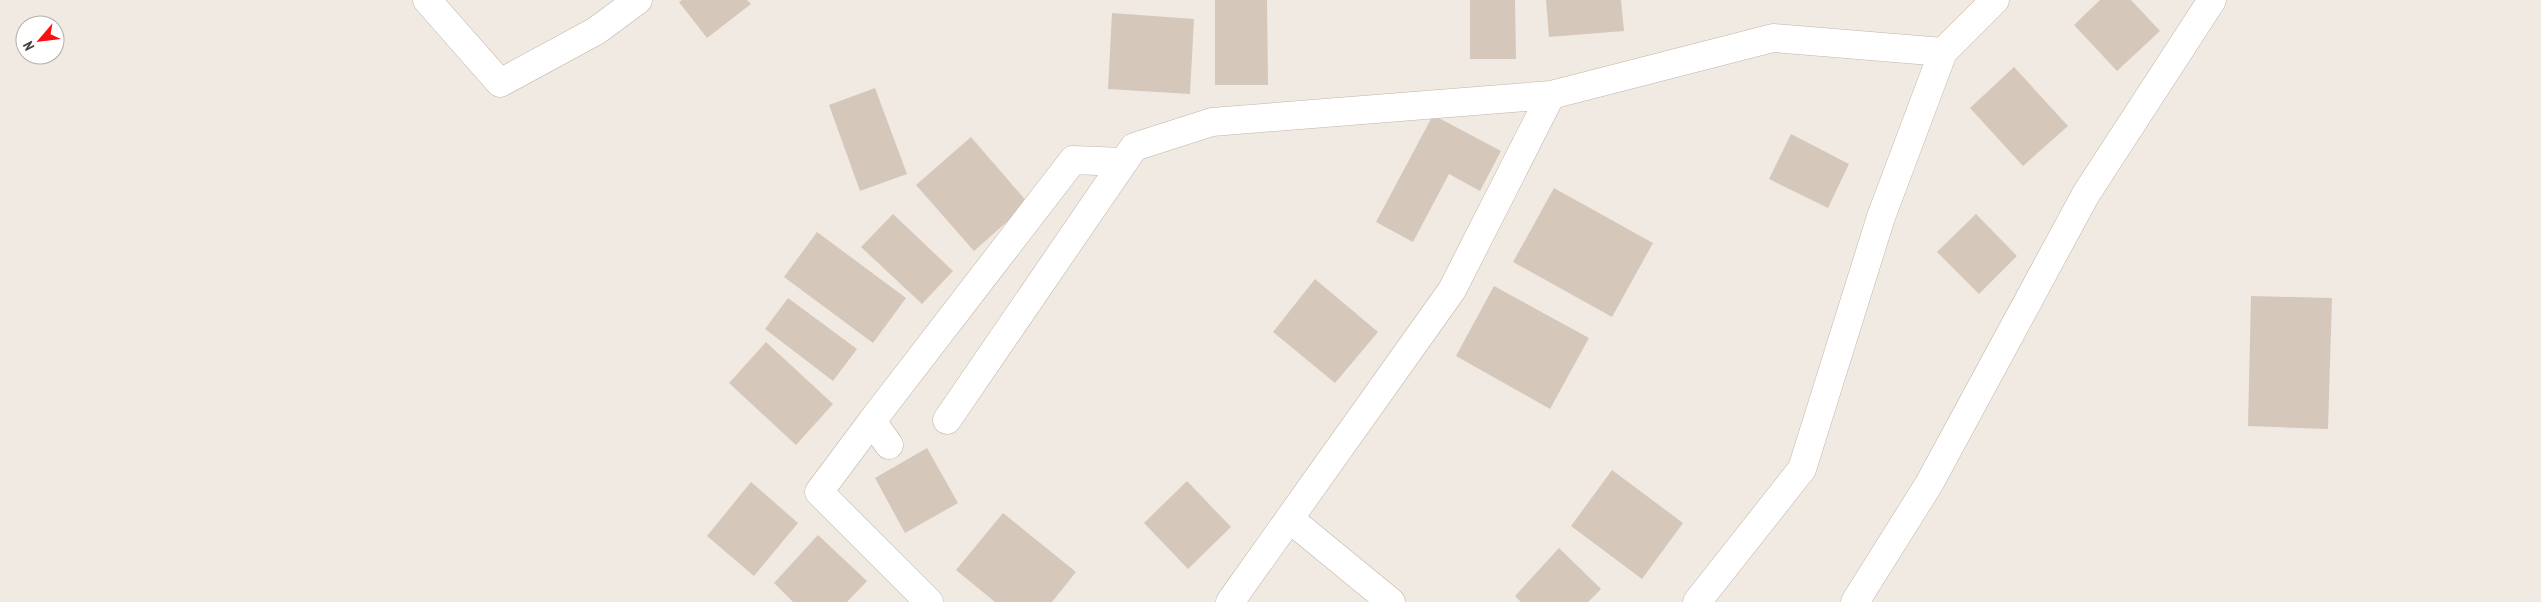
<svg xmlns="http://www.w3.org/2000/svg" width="2541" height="602" font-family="'PT Sans Narrow',sans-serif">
<rect width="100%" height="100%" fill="#f1eae2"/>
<path fill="#d6c7bb" d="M682 0H747L751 4 707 38 679 2Z
M1215 0H1267L1268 85H1215Z
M1470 0H1515L1516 59H1470Z
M1546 0H1621L1624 31 1549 37Z
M2100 0H2131L2160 31 2117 71 2074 25Z
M1112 13 1194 19 1190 94 1108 89Z
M2014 67 2068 126 2023 166 1970 108Z
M875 88 907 174 860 191 829 105Z
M1433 115 1501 151 1480 191 1449 174 1413 242 1376 222Z
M1791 134 1849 164 1828 208 1769 179Z
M971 137 1028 203 974 251 916 185Z
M1554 188 1653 243 1612 317 1513 262Z
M893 214 953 271 922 304 861 247Z
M1976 214 2017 256 1979 294 1937 252Z
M817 232 906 298 873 343 784 277Z
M1315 279 1378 332 1335 383 1273 332Z
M1494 286 1589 338 1550 409 1456 356Z
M2251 296 2332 298 2328 429 2248 426Z
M788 298 857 349 833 381 765 329Z
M766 342 833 404 796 445 729 383Z
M927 448 958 503 905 533 875 478Z
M1612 470 1683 523 1642 579 1571 526Z
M1187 481 1231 527 1188 569 1144 523Z
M751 482 798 523 754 576 707 536Z
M1003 513 1076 572 1052 602H995L956 570Z
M818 535 867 581 847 602H793L774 583Z
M1559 548 1601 589 1588 602H1521L1515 596Z"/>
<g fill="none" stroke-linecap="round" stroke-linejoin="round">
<g stroke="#c0b3a8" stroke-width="29">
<path id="minor" d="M427 0 500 83 596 31 638 0
M947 420 1134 147 1212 122 1551 95 1773 38 1943 52
M872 421 819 492 929 602
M889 445 872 421 1073 160 1124 162
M1291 520 1391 602
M1230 602 1452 290 1551 95
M1697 602 1802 469 1881 217 1943 52 1995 0"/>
</g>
<g stroke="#c0b3a8" stroke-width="29">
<path id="tertiary" d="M1855 602 1929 484 2086 194 2212 0"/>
</g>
<use href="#minor" stroke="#fff" stroke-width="28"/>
<use href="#tertiary" stroke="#fff" stroke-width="28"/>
</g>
<g transform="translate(40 40) rotate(242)"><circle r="24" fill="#ffffff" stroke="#b4b0ad"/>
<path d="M0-4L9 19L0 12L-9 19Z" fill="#fb0f11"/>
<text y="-8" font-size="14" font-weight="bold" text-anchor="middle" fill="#433a33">N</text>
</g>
</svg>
